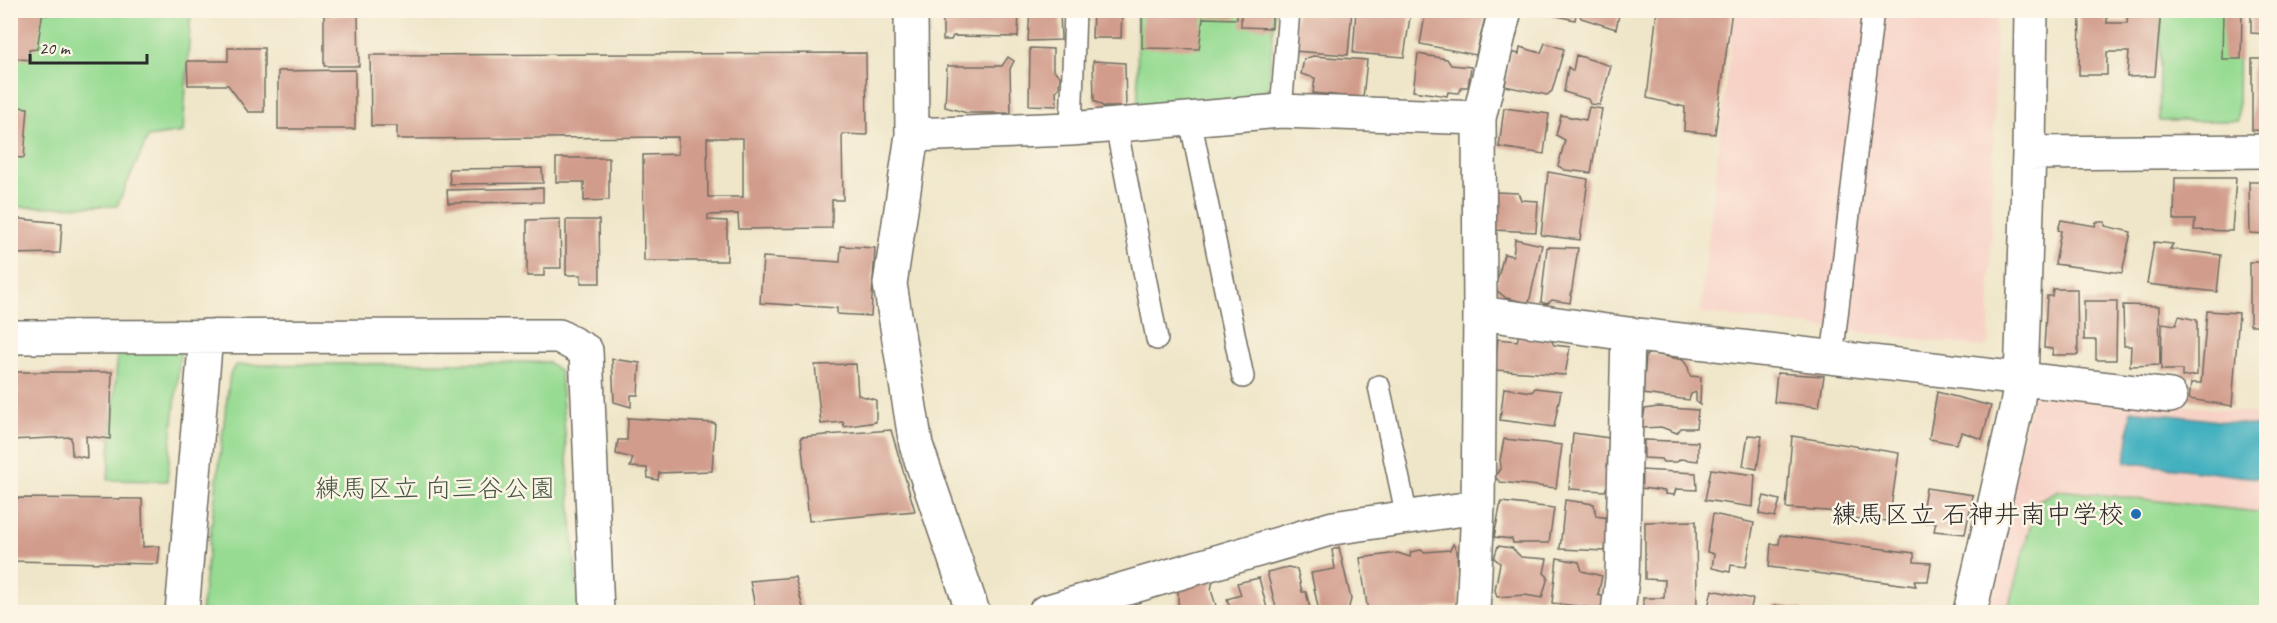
<svg xmlns="http://www.w3.org/2000/svg" width="2277" height="623" font-family="Caveat,'Klee One',sans-serif">
<rect width="100%" height="100%" fill="#fcf5e5"/>
<filter id="ink" filterUnits="userSpaceOnUse"><feTurbulence type="fractalNoise" baseFrequency=".0167" numOctaves="2"/><feDisplacementMap in="SourceGraphic" scale="12" xChannelSelector="R" yChannelSelector="G"/><feConvolveMatrix kernelMatrix="1 2 1 2 8 2 1 2 1" color-interpolation-filters="sRGB"/></filter>
<filter id="wash" filterUnits="userSpaceOnUse"><feTurbulence type="fractalNoise" baseFrequency=".008" numOctaves="4" result="noise"/><feDisplacementMap in="SourceGraphic" scale="24" xChannelSelector="R" yChannelSelector="G"/><feGaussianBlur stdDeviation="1.35" result="paint"/><feColorMatrix in="noise" values="0 0 0 0 0 0 0 0 0 0 0 0 0 0 0 0 0 1.4 0 .05"/><feComposite in="paint" operator="in"/></filter>
<g filter="url(#wash)">
<rect width="100%" height="100%" fill="#efe6c9"/>
<path fill="#f7d1c6" d="M1734 11H1996L1989 343 1984 347 1700 313Z
M2035 387 2266 415V612H1983Z"/>
<path fill="#97db93" stroke="#61835f" stroke-width="1.5" d="M10 11H191L183 132 148 137 117 206 11 207Z
M1137 11H1275L1268 87 1260 99 1138 107Z
M2161 11H2239L2238 121H2159Z
M181 346 167 481 108 480 118 349Z
M548 362 560 371 579 612H201L230 374 236 365Z
M2059 490 2266 513V612H2007L2037 501Z"/>
<path fill="#42b0bf" stroke="#366e75" stroke-width="1.5" d="M2131 410 2266 427 2264 479 2125 462Z"/>
<g id="blocks">
<path fill="#d19c8c" fill-rule="evenodd" d="M10 10H43L37 49 29 50 30 60 10 58Z
M943 10H1019L1018 37 953 36 951 40H943Z
M1030 10H1060L1061 40 1028 41Z
M1093 10H1122L1121 38H1092Z
M1142 10H1237V19L1203 18 1199 49 1142 48Z
M1241 10H1272V28L1241 27Z
M1297 10H1352L1348 55 1293 51Z
M1356 10H1411L1404 57 1353 53Z
M1426 10H1487L1476 55 1420 44Z
M1553 10H1577L1575 20 1552 15Z
M1578 10H1620L1616 29 1581 18Z
M1657 10H1732L1715 134 1684 131 1685 107 1647 98Z
M2080 10H2107V23H2127L2128 10H2161L2155 76 2127 77 2129 52H2107V75H2079Z
M2251 10H2266V34L2251 33Z
M2223 11 2242 12 2241 59H2222Z
M324 15H358L359 66H324Z
M1545 43 1564 49 1552 91 1547 95 1505 86 1511 52 1519 54 1520 47 1541 53Z
M228 48H264V112H248L228 85H188L187 61H228Z
M1030 48 1053 49V70L1060 76 1059 88 1056 91 1057 106 1029 105Z
M866 53 867 135 842 134 843 200H832V228L739 229 738 214 708 215V220L727 221V261H644L643 155 678 154V137L397 139V126H371L370 55ZM707 138H743V197H708Z
M1418 54 1447 59 1451 65 1471 67 1468 87H1462L1459 93 1448 92 1447 96 1413 91Z
M1576 55 1611 66 1600 105 1590 104 1588 99 1564 92 1568 67 1573 71Z
M1313 56 1367 60 1363 98 1313 93 1315 78 1301 74 1304 59Z
M1008 57 1014 61 1010 69 1011 113H967L945 107 947 66H1002Z
M2252 59H2266V131L2252 130Z
M1093 61 1125 63 1126 107H1104L1094 101Z
M355 70V129H278V71Z
M10 106 28 108 24 158 10 157Z
M1589 107 1602 109 1591 173 1565 170 1558 166 1565 140 1556 135 1561 115 1586 120Z
M1504 108 1549 114 1544 154 1499 147Z
M556 158H609V200L584 201V182H556Z
M542 168 543 183 450 184 449 169Z
M1548 172 1588 179 1580 240 1541 235Z
M2175 178H2236L2232 231 2194 230 2195 220H2174Z
M2249 181H2266V234L2250 233Z
M543 188V202L448 203 447 190Z
M1495 192 1518 193 1521 200 1538 201 1536 232 1493 230Z
M10 218 62 223 60 253 10 254Z
M560 219 561 268H544V276H527V220Z
M566 220H599L600 283H581V275H566Z
M2061 220 2095 226 2096 222H2105V226L2131 232 2122 273 2055 264 2061 231 2058 230Z
M1515 239 1542 245 1529 303 1506 298 1495 289 1504 254 1513 256Z
M2154 242 2173 244 2170 249 2221 255 2217 292 2147 284Z
M841 246 875 248 871 316 837 314V308L760 303 763 257 840 262Z
M1547 247 1578 248 1570 303 1552 300 1547 304 1541 302Z
M2250 262H2266V325H2250Z
M2053 289H2077L2078 355H2052L2053 349 2044 348 2047 296H2052Z
M2084 301H2117L2116 360H2096V340H2084Z
M2123 305 2159 306 2160 365 2130 366 2131 346H2124Z
M2207 311 2239 313 2232 406 2189 399 2191 383H2201Z
M2179 316 2197 320V375L2182 377V370H2161L2162 323 2176 325Z
M1519 335 1550 338 1554 345 1570 347 1565 375 1495 370 1498 339 1517 341Z
M1649 353 1683 360 1688 367 1690 376 1701 377 1700 405 1696 402V392L1691 394 1689 400 1643 394 1646 356Z
M612 359 640 363 638 395H631V407L614 402Z
M856 364 858 395 876 400V422L844 427 843 422 821 424 815 365Z
M10 372H112L110 439 86 436 87 458 72 455 71 437 10 440Z
M1777 373 1824 376 1819 407 1774 402Z
M1504 388 1532 392 1535 388 1561 391 1554 427 1500 420Z
M1937 392 1991 406 1982 439 1962 432 1956 444 1929 439Z
M1658 407 1698 410 1696 428H1681L1677 433 1661 427 1642 428 1645 409Z
M628 418 715 423 712 471 659 473 658 480 648 478 647 468 630 467 633 458 616 454 618 440H627Z
M891 430 915 511 809 521 801 437Z
M1573 433 1609 438 1607 467 1612 473 1605 491 1569 489Z
M1748 435 1762 436 1757 469 1743 466Z
M1792 436 1899 453 1889 521 1852 518 1853 513 1786 508Z
M1504 439 1562 445 1556 488 1500 482 1495 477 1501 467 1500 460Z
M1644 440 1698 442V461L1680 459 1677 462H1663L1661 459 1644 458Z
M1711 469 1755 475 1753 507 1705 500Z
M1640 470 1696 473 1697 490 1676 489 1674 495 1665 494V491L1641 488Z
M1926 488 1973 495 1965 534 1934 531 1936 522 1920 523Z
M1764 496 1780 500 1775 517 1759 514Z
M10 498 142 499 143 547 160 546 158 564 10 561Z
M1565 500 1594 504 1596 516 1609 518 1605 551 1560 549Z
M1501 502 1554 508 1549 543H1513L1512 539 1494 537Z
M1713 514 1754 523 1746 567 1731 565 1730 572 1712 568 1714 554 1707 552Z
M1696 521 1697 612H1643V598H1664L1665 580 1645 579V522Z
M1780 535 1914 553V562L1931 563 1928 581H1914L1916 586 1769 567 1771 544H1779Z
M1453 544 1457 551 1459 605 1412 612H1368L1360 558 1398 553 1410 557 1411 552 1421 550 1425 552 1450 550Z
M1498 546 1512 548 1521 557 1547 559 1544 573 1548 577 1542 598 1525 595 1497 597 1495 590 1500 563 1494 558Z
M1339 547 1351 599 1348 611 1319 612 1311 573 1335 569 1332 550Z
M1557 558 1579 562 1582 571 1602 576 1598 595 1604 597 1601 609 1552 603Z
M1288 567 1297 569 1302 592H1306L1311 612H1277L1267 572Z
M795 577 804 612H756L750 581Z
M1259 578 1268 612H1231L1227 599 1241 595 1237 583Z
M1213 580 1211 590 1218 612H1180L1178 602V586Z
M1712 590 1753 599 1750 612H1707Z
M1774 605 1803 609V612H1772Z"/>
</g>
</g>
<g filter="url(#ink)">
<use href="#blocks" fill-opacity="0" stroke="#706c62" stroke-width="1.5"/>
<g fill="none" stroke-linecap="round" stroke-linejoin="round">
<g stroke="#706c62" stroke-width="24">
<path id="service" d="M1281 111 1289 10
M1190 119 1243 377
M1116 125 1157 339
M1071 129 1075 10
M1832 358 1873 10
M1379 386 1407 517"/>
</g>
<g stroke="#706c62" stroke-width="36">
<path id="minor" d="M911 10 912 135 890 284 916 445 973 612
M912 135 1071 129 1281 111 1479 118
M2029 153 2266 151
M1480 313 1628 334 2170 396
M10 337 559 336 586 351 597 612
M182 612 206 336
M1045 612 1333 528 1478 507 1480 313 1479 118 1505 10
M1473 612 1478 507
M1618 612 1622 579 1628 334
M1970 612 2017 405 2021 380 2029 153 2031 10"/>
</g>
<use href="#service" stroke="#fff" stroke-width="21"/>
<use href="#minor" stroke="#fff" stroke-width="33"/>
</g>
</g>
<circle fill="#1f6fb2" stroke="#fcf5e5" stroke-width="2" cx="2136" cy="514" r="6"/>
<g text-anchor="middle" stroke-width="5" stroke-linejoin="round" paint-order="stroke">
<g font-size="26" fill="#465745" stroke="#fcf5e5">
<text x="435" y="497">練馬区立 向三谷公園</text>
</g>
<g font-size="26" fill="#2b2b2b" stroke="#fcf5e5" text-anchor="end">
<text x="2124" y="523">練馬区立 石神井南中学校</text>
</g>
</g>
<rect width="2277" height="623" fill="none" stroke="#fcf5e5" stroke-width="36"/>
<path d="M30 54v9h117v-9" fill="none" stroke="#2b2b2b" stroke-width="3"/>
<text x="39" y="54" font-size="18" fill="#2b2b2b" stroke="#fcf5e5" stroke-width="4.5" paint-order="stroke">20 m</text>
</svg>
